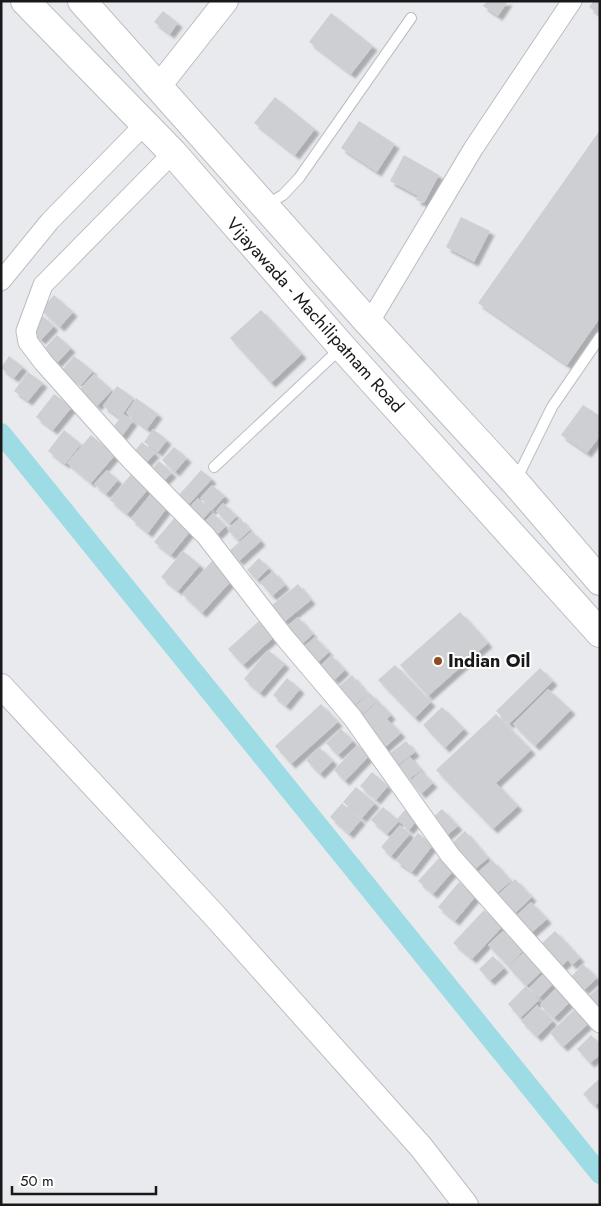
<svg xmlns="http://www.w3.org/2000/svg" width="601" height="1206" font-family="Jost,sans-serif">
<defs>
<filter id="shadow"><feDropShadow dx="4.5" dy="4.5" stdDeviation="1" flood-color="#0004"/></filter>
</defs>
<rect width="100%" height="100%" fill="#e9eaee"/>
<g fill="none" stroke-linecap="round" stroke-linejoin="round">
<path stroke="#9ddce4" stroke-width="20" d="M1 433 600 1174"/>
</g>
<path fill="#cecfd3" filter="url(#shadow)" d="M487 1H508L498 16 483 6Z
M594 1H600V15L589 7Z
M163 11 178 23 170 34 154 22Z
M331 13 373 46 351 74 309 42Z
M275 97 315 129 295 155 254 123Z
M359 121 395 144 377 172 341 148Z
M600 130V318L567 365 478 303Z
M404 155 439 175 424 203 416 200 418 196 390 181Z
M461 217 490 231 474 262 446 247Z
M54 295 73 312 60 327 41 310Z
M261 310 302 354 271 383 230 338Z
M43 316 54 326 41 340 30 330Z
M57 335 71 348 57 363 43 350Z
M9 356 23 367 14 378 1 368Z
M74 356 93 371 81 385 62 370Z
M28 372 43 383 28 401 14 391Z
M94 374 112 390 97 406 79 390Z
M117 386 134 398 120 418 103 406Z
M54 394 72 407 53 430 36 417Z
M136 398 158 414 147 429 126 413Z
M583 405 600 416V436L587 453 561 435Z
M124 414 133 421 122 436 112 428Z
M153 429 167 440 158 452 144 442Z
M64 430 81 444 65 464 48 451Z
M91 435 115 455 91 483 67 463Z
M142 442 155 453 146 463 133 453Z
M174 447 187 458 175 472 162 460Z
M159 461 172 473 164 481 151 470Z
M107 470 118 480 106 494 94 484Z
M201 470 212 479 188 505 178 496Z
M132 473 150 487 127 514 110 500Z
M212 485 225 496 212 510 200 498Z
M153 491 170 504 148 533 131 519Z
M198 498 211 510 201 521 188 509Z
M223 503 237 516 229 524 216 511Z
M213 513 226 526 217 535 204 522Z
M177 515 193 528 171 555 154 542Z
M240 518 250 530 238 541 227 529Z
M252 531 261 541 239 561 229 551Z
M183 551 200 565 178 591 161 577Z
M259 558 269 568 257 580 247 570Z
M213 560 234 578 202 613 182 594Z
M273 571 285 585 272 596 260 582Z
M298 584 311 600 284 622 271 606Z
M460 612 488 643 428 696 400 665Z
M298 617 313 634 302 644 287 626Z
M259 621 274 637 243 665 228 649Z
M315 637 329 652 317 663 303 647Z
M268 650 285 664 260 693 244 679Z
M331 655 345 670 334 680 320 666Z
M395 665 431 702 415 718 378 680Z
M540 668 553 681 509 724 496 711Z
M352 675 368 694 353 706 337 688Z
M287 678 300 689 286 706 273 695Z
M548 689 571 710 535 746 513 724Z
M370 693 377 701 360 716 353 708Z
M378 701 391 715 387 719 401 733 384 748 358 720Z
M321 704 338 722 291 764 275 746Z
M442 707 464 729 445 748 423 725Z
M496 714 531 750 496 783 518 806 493 829 436 770Z
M341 729 353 741 338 755 326 743Z
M406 741 415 752 398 765 389 754Z
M358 745 369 756 345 781 334 770Z
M319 747 333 761 320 774 306 760Z
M410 757 421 770 409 779 399 766Z
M421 771 433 783 421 794 410 781Z
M372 772 388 786 376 800 360 786Z
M356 787 375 803 362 818 343 802Z
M342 803 361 820 349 834 330 817Z
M383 807 397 819 406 809 418 819 409 830 399 821 387 834 371 820Z
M442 809 458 826 445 837 430 820Z
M400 825 410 834 391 856 381 847Z
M465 831 488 858 474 870 452 843Z
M418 833 433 845 412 872 396 861Z
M439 858 454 870 433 894 418 881Z
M492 860 511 881 497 893 478 872Z
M515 879 532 897 515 913 498 895Z
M459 882 476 896 455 921 438 907Z
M531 902 547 919 530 934 514 918Z
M484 910 502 927 472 959 453 943Z
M503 931 523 951 508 966 488 945Z
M555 931 580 958 572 965 568 960 561 967 540 945Z
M525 951 543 970 526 986 508 967Z
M493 956 504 968 490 981 479 969Z
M583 964 597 978 584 990 571 977Z
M546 971 556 981 539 998 529 988Z
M526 986 539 1000 520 1018 508 1004Z
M558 986 572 1000 554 1018 540 1005Z
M598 988 600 991V1009L588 997Z
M537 1005 553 1021 537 1037 521 1021Z
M574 1010 588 1024 563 1047 550 1033Z
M591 1035 600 1044V1055L590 1063 577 1049Z
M600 1078V1101L595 1106 583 1094Z"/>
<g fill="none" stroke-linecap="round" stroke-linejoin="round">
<g stroke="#bcbdc1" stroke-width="12">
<path id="service" d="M266 205 283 195 299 178 411 18
M214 467 341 348
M516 480 552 407 600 337"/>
</g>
<g stroke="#bcbdc1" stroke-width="21">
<path id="minor" d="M173 153 43 285 26 331 28 342 43 362 129 458 206 536 285 638 352 717 450 855 600 1023
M1 281 50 221 145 124
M369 323 473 149 572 1"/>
</g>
<g stroke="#bcbdc1" stroke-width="26">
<path id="tertiary" d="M159 86 226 1
M1 686 214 915 421 1147 466 1205"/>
</g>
<g stroke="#bcbdc1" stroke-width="30">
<path id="trunk" d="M25 1 173 153 342 347 600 633
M82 1 369 323 515 482 600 581"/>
</g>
<use href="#service" stroke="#fff" stroke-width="10"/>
<use href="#minor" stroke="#fff" stroke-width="19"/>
<use href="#tertiary" stroke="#fff" stroke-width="24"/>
<use href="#trunk" stroke="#fff" stroke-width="28"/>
</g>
<circle fill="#914b21" stroke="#fff" stroke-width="2" cx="438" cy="661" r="5"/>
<g text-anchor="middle" stroke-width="4" stroke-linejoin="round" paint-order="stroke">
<g font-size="18" fill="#19191a" stroke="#fff">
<text transform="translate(315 315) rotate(48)" y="6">Vijayawada - Machilipatnam Road</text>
</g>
<g font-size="18" font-weight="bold" fill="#19191a" stroke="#fff" text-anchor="start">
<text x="448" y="667">Indian Oil</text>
</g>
</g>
<rect width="601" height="1206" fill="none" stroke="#19191a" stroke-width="5"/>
<path d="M12 1186v8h144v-8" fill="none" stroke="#19191a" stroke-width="2.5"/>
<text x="20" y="1186" font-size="15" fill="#19191a" stroke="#ffffff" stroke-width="4" paint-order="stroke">50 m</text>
</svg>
